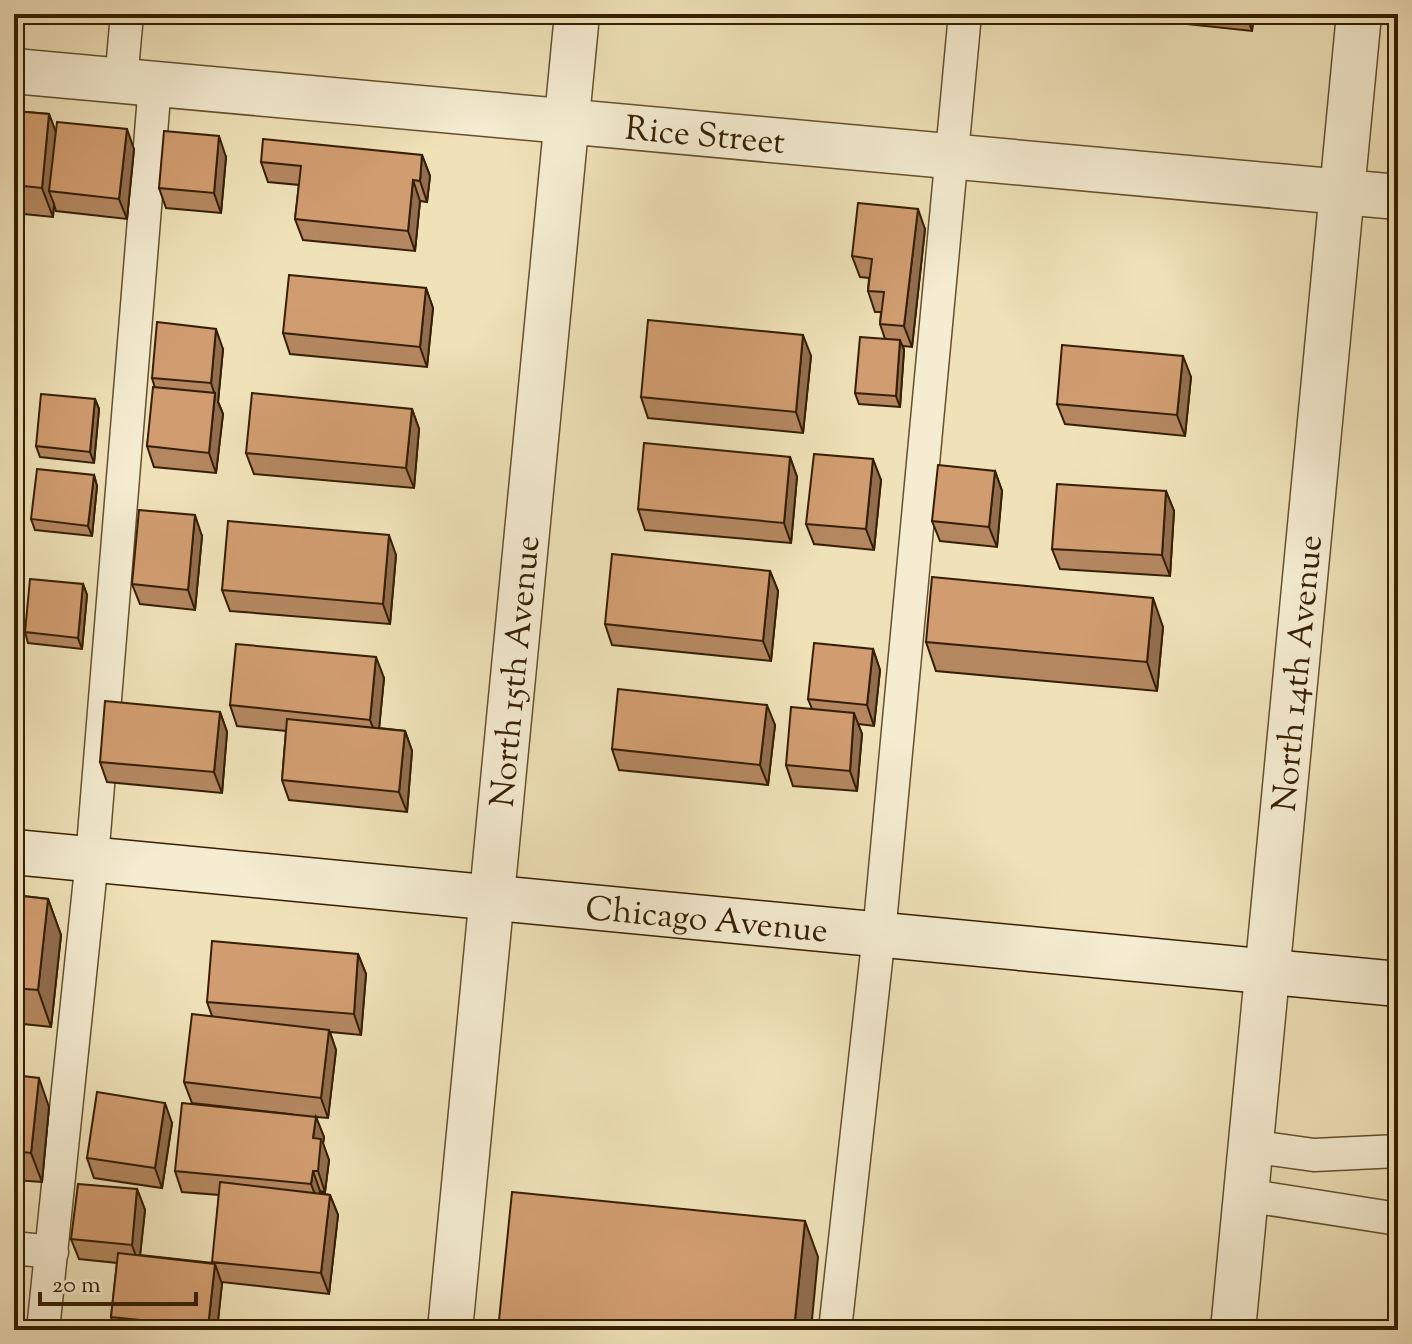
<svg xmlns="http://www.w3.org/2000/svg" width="1412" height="1344" font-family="'Sorts Mill Goudy',serif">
<rect width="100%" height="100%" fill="#efe1b8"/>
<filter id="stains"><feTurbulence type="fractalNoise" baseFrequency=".0025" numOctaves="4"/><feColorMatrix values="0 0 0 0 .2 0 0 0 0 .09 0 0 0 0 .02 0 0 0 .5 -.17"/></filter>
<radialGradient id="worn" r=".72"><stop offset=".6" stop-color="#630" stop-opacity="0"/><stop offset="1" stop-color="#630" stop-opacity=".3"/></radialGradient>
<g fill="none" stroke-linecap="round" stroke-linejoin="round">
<g stroke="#64502e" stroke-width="35">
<path id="lane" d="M121 81 127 14
M1250 1146 1314 1155 1398 1151
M1245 1195 1398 1219
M14 1248 52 1252
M43 1330 92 859 155 84
M835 1330 879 934 965 14"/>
</g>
<g stroke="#64502e" stroke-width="47">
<g id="street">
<path id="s1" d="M14 71 1398 197"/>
<path id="s2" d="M450 1330 577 14"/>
<path id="s3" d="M1233 1330 1359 14"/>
</g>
</g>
<g stroke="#361f00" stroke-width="47">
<g id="secondary">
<path id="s4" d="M14 852 1398 984"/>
</g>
</g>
<use href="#lane" stroke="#f5ecd1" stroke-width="32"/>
<use href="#street" stroke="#f5ecd1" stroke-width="44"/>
<use href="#secondary" stroke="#f5ecd1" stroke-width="44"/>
</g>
<path fill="#b48760" stroke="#361f00" stroke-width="2" d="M412 14H476L475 21Z
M1119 14H1254L1252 31 1121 17Z
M14 111 49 114 56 133 134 149 127 219 56 211 54 204 53 217 14 213Z
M422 155 430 176 427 202 420 201 415 251 303 240 295 219 299 185 268 182 261 162Z
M226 157 221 213 166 208 159 188Z
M925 229 912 347 903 346 904 350 900 407 859 404 855 393 885 339 880 324 881 312H875L868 291 869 278 860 277 852 256Z
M426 288 433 308 427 367 290 354 283 333Z
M223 349 218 402 223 414 216 473 154 467 147 446 155 388 152 378Z
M811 356 803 433 648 418 641 397Z
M1191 377 1185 436 1065 424 1057 404Z
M95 399 99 409 94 463 40 457 36 446Z
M412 409 419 429 414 488 254 474 246 453Z
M790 457 797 477 791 543 645 530 638 509Z
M995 471 1002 491 997 547 940 541 932 521Z
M94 475 97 486 92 536 35 530 31 519Z
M881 480 874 550 814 544 806 524Z
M1166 491 1174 511 1170 576 1060 569 1052 549Z
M202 536 195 610 140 604 132 584Z
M396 555 390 624 230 611 222 590Z
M770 571 778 591 771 661 612 645 605 624Z
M83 584 87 595 82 649 28 643 25 632Z
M1163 627 1157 691 936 671 926 642Z
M873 649 880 670 874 726 858 724 862 734 857 791 793 786 786 765 812 709 808 699Z
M384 678 379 728 405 731 412 751 407 812 289 800 282 780 286 731 237 726 230 705Z
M1398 691V756L1393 743Z
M220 712 227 732 222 793 107 782 100 762Z
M775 725 768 785 619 770 612 749Z
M14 895 48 899 61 935 51 1027 14 1023Z
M358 954 366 974 361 1035 330 1032 336 1050 328 1118 316 1117 324 1137 323 1144 329 1160 325 1192 320 1191V1193L330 1195 338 1215 329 1294 222 1282 217 1330H116L111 1317 117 1263 79 1259 71 1239 137 1189 145 1210 140 1255 213 1263 219 1195 182 1192 175 1171 290 1114 192 1103 184 1082 212 1016 207 1002Z
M14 1075 49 1107 42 1182 14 1180Z
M172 1123 162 1188 94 1178 87 1158Z"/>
<path fill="#926e4e" stroke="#361f00" stroke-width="2" d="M1246 14H1254L1252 31Z
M49 114 60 143 49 191 54 204 53 217 42 188Z
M127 129 134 149 127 219 119 199Z
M219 136 226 157 221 213 214 193Z
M422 155 430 176 427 202 420 181Z
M413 180 420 201 415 251 408 231Z
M918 209 925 229 912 347 904 326Z
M426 288 433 308 427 367 420 347Z
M216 329 223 349 218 402 223 414 216 473 209 453 215 395 211 383Z
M803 335 811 356 803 433 796 412Z
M900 340 904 350 900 407 896 396Z
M1183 356 1191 377 1185 436 1177 415Z
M95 399 99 409 94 463 90 452Z
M412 409 419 429 414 488 406 468Z
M790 457 797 477 791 543 784 523Z
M873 459 881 480 874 550 866 529Z
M995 471 1002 491 997 547 989 527Z
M94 475 97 486 92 536 88 526Z
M1166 491 1174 511 1170 576 1162 555Z
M195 515 202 536 195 610 188 590Z
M389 535 396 555 390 624 383 604Z
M770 571 778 591 771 661 763 641Z
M83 584 87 595 82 649 78 638Z
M1153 598 1163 627 1157 691 1147 662Z
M873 649 880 670 874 726 867 705Z
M376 657 384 678 378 740 370 720Z
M767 705 775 725 768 785 760 765Z
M220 712 227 732 222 793 214 772Z
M854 713 862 734 857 791 850 771Z
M405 731 412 751 407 812 399 792Z
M48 899 61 935 51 1027 38 990Z
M358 954 366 974 361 1035 354 1014Z
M329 1030 336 1050 328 1118 321 1098Z
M39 1078 49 1107 42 1182 31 1153Z
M165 1103 172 1123 162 1188 155 1168Z
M316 1117 324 1137 323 1143 329 1160 325 1192 318 1171 313 1138Z
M313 1171 320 1191 319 1205 311 1184Z
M137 1189 145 1210 139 1265 132 1245Z
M330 1195 338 1215 329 1294 321 1273Z
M805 1221 818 1257 811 1330H794Z
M215 1264 222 1284 217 1330H209L208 1327Z"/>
<path fill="#d19d70" stroke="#361f00" stroke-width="2" d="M14 111 49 114 42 188 14 185Z
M57 122 127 129 119 199 49 191Z
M164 131 219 136 214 193 159 188Z
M263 139 422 155 420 181 413 180 408 231 295 219 301 166 261 162Z
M858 203 918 209 904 326 880 324 884 292 868 291 872 259 852 256Z
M289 275 426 288 420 347 283 333Z
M648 320 803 335 796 412 641 397Z
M157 322 216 329 211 383 152 378Z
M860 337 900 340 896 396 855 393Z
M1062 345 1183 356 1177 415 1057 404Z
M153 387 215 393 209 453 147 446Z
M252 393 412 409 406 468 246 453Z
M41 394 95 399 90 452 36 446Z
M644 443 790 457 784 523 638 509Z
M814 454 873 459 866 529 806 524Z
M938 465 995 471 989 527 932 521Z
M37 469 94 475 88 526 31 519Z
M1057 484 1166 491 1162 555 1052 549Z
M139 510 195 515 188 590 132 584Z
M228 521 389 535 383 604 222 590Z
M612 554 770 571 763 641 605 624Z
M932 577 1153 598 1147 662 926 642Z
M30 579 83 584 78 638 25 632Z
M814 643 873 649 867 705 808 699Z
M236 644 376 657 370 720 230 705Z
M618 689 767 705 760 765 612 749Z
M1398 691V743H1393Z
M105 701 220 712 214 772 100 762Z
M791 707 854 713 850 771 786 765Z
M287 719 405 731 399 792 282 780Z
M14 895 48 899 38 990 14 988Z
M212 941 358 954 354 1014 207 1002Z
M192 1014 329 1030 321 1098 184 1082Z
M14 1075 39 1078 31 1153 14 1151Z
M97 1092 165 1103 155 1168 87 1158Z
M182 1103 316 1117 313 1138 321 1139 318 1171H313L311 1184 175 1171Z
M220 1182 330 1195 321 1273 212 1262Z
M78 1184 137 1189 132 1245 71 1239Z
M512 1192 805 1221 794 1330H498Z
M118 1253 215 1264 208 1327 111 1317Z"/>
<g text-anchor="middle" stroke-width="8" stroke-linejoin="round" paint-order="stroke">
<g font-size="34" fill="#361f00" stroke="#f5ecd1">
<text dy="12" stroke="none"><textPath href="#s1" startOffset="694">Rice Street</textPath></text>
<text dy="12" stroke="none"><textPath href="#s2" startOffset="662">North 15th Avenue</textPath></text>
<text dy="12" stroke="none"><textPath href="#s3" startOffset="660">North 14th Avenue</textPath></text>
<text dy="12" stroke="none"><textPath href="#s4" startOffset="696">Chicago Avenue</textPath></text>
</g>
</g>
<rect width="1412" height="1344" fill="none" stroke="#efe1b8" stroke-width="48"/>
<rect x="16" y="16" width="1380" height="1312" fill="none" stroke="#361f00" stroke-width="4"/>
<rect x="24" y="24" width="1364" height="1296" fill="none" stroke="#361f00" stroke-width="2"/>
<path d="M40 1292v12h156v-12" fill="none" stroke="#361f00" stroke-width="4"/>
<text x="52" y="1292" font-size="24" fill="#361f00" stroke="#f5ecd1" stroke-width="6" paint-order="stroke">20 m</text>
<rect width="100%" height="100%" filter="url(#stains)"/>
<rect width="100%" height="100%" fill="url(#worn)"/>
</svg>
